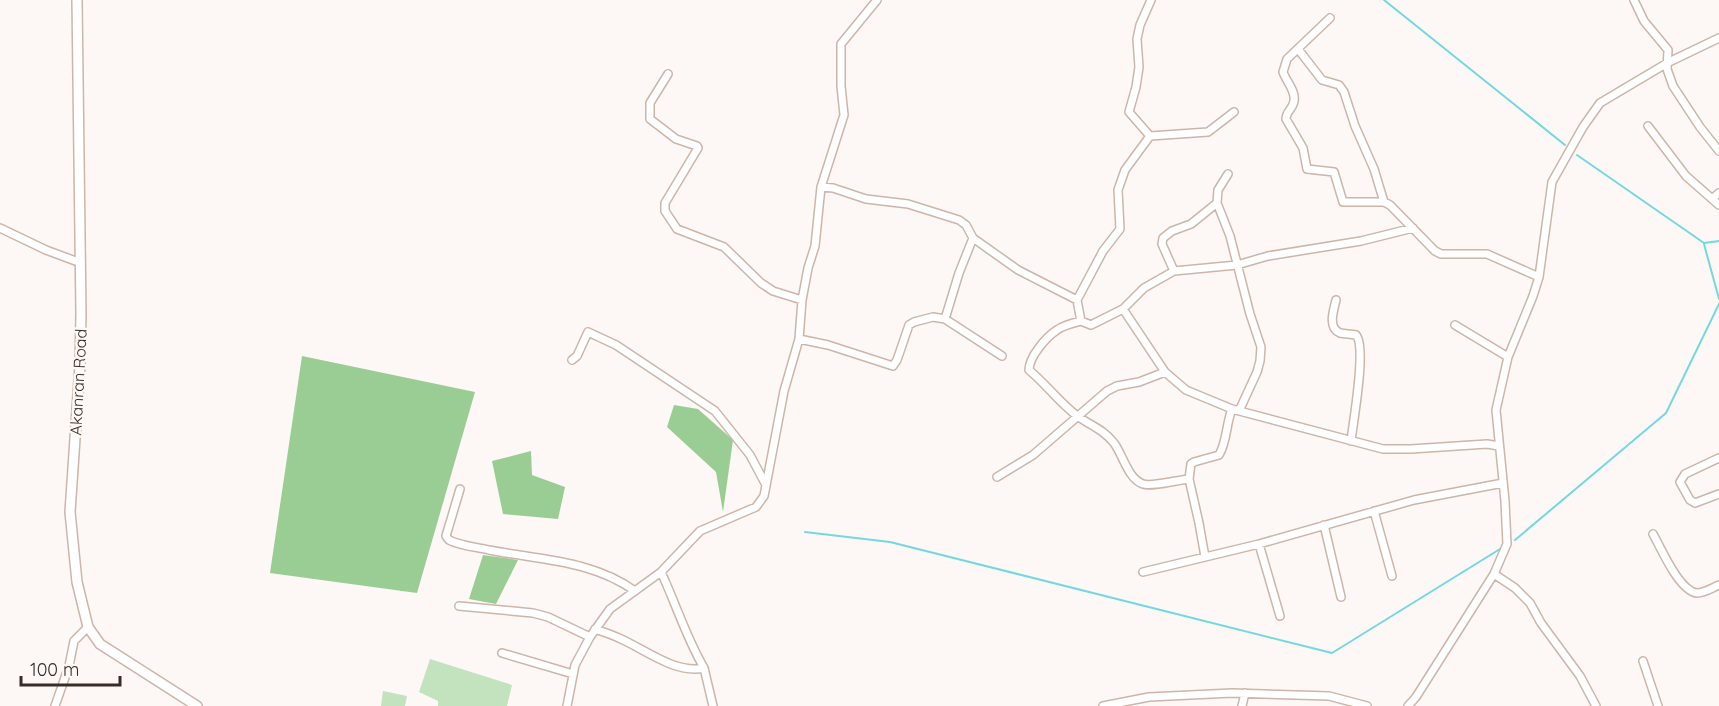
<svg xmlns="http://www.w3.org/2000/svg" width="1719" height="706" font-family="Quicksand,sans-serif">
<rect width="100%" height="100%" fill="#fdf8f5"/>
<path fill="#c2e3bd" d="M430 659 512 685 507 706H438V701L419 692Z
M383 691 407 696 405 706H381Z"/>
<path fill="#9acd93" d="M302 356 475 392 417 593 270 573Z
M674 405 698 409 733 440 723 512 716 472 667 427Z
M531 451 532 475 565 487 558 519 503 514 492 461Z
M483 555 518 560 496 604 469 599Z"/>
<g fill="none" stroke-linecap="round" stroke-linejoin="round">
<path stroke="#72dadf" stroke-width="2" d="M1384 0 1565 145
M1577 155 1704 243 1719 241
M1704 244 1719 299
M805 532 890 542 1332 653 1500 549
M1515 540 1666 413 1719 304"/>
<g stroke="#cdb5a9" stroke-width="10">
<path id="minor" d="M1634 0 1644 21 1668 50 1667 69 1673 86 1700 127 1719 151
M1330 18 1287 59 1283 72C1286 81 1296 91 1294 101 1293 109 1286 111 1286 119L1303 148 1307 169 1334 172 1343 202H1384L1390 205 1435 251 1441 254H1487L1539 277
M1298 49 1322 80 1339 85 1344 92 1355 126 1374 169 1384 202
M668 74 650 103V119L676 139 697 146 698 148 665 203V211L677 229 724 247 761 283 773 291 802 300
M1648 126 1686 176 1719 205
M1150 136 1208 132 1234 112
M1228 174 1218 190 1217 203 1230 236 1250 314 1261 347 1260 361 1257 372 1239 411
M821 187 833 188 866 199 908 204 959 220 966 225 973 238 1018 270 1077 300 1081 321 1091 325 1123 309 1165 372 1186 390 1232 409 1383 449H1411L1487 444 1499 446
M1712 199 1719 193
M0 228 46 250 81 263
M1174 271 1162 244 1163 238 1172 231 1191 224 1217 203
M1077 300 1103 251 1120 229 1118 190 1125 170 1150 136 1129 112 1136 87 1139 67 1137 39 1140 25 1151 0
M1336 300C1334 309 1327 328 1340 333 1345 334 1351 334 1356 335 1367 347 1353 422 1351 441
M1123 309 1144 288 1174 271 1237 265 1268 256 1361 241 1413 228
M945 319 959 273 973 238
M1081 321C1073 323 1064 325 1057 330 1046 337 1029 357 1029 370 1046 384 1059 402 1076 415 1089 425 1102 428 1114 443 1123 455 1128 479 1143 484 1151 487 1178 480 1189 479
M1455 325 1508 357
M799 339 828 345 893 366 897 360 909 325 914 322 933 317 945 319 1002 356
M572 360 577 356 588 332 616 345 715 411 750 455 766 485
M1719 458 1685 474 1680 482 1690 500 1695 503 1719 494
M997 477 1033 455 1107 391 1117 386 1139 382 1165 372
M460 489 446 536 449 540C461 546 476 547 489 550 540 560 592 560 635 591
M1374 511 1392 576
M1324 525 1341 597
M1653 534C1661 548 1679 591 1697 593 1704 593 1712 588 1719 585
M1259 544 1280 616
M1205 557 1199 523 1189 479 1191 464 1194 462 1219 455C1227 442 1226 424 1232 409
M1143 572 1259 544 1414 500 1503 483
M1494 574 1515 588 1530 603 1541 623 1580 676 1596 706
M459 606 533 613 548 617 590 637
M595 629C604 632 613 635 621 639 646 650 675 674 704 668 686 637 676 604 661 572
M502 653 573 674
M1643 661 1658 706
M704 668 713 706
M55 706 69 666 74 641 88 627
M567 706 575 665 590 637 610 609 661 572 700 531 756 507 764 496 784 391 799 339 802 300 808 268 815 246 821 187 844 115 841 86V44L877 0
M1103 706 1149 697 1232 693 1329 696 1367 706
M1242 706 1245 693
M1408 706 1416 697 1494 574 1507 544 1505 501 1496 410 1508 357 1533 296 1539 277 1552 182 1583 127 1600 103 1669 62 1719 38"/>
</g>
<g stroke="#cdb5a9" stroke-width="12">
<path id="secondary" d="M77 0 81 314 80 365 70 512 77 582 88 627 100 644 197 706"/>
</g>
<use href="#minor" stroke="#fff" stroke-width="7"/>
<use href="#secondary" stroke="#fff" stroke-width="9"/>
</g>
<g text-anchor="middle" stroke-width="5" stroke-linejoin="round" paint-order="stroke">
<g font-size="16" fill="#362d28" stroke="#fdf8f5">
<text transform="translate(78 382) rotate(-87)" y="6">Akanran Road</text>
</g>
</g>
<path d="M21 676v9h99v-9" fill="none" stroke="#362d28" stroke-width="3"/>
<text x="30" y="676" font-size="18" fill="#362d28" stroke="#fdf8f5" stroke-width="4.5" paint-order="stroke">100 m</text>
</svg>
